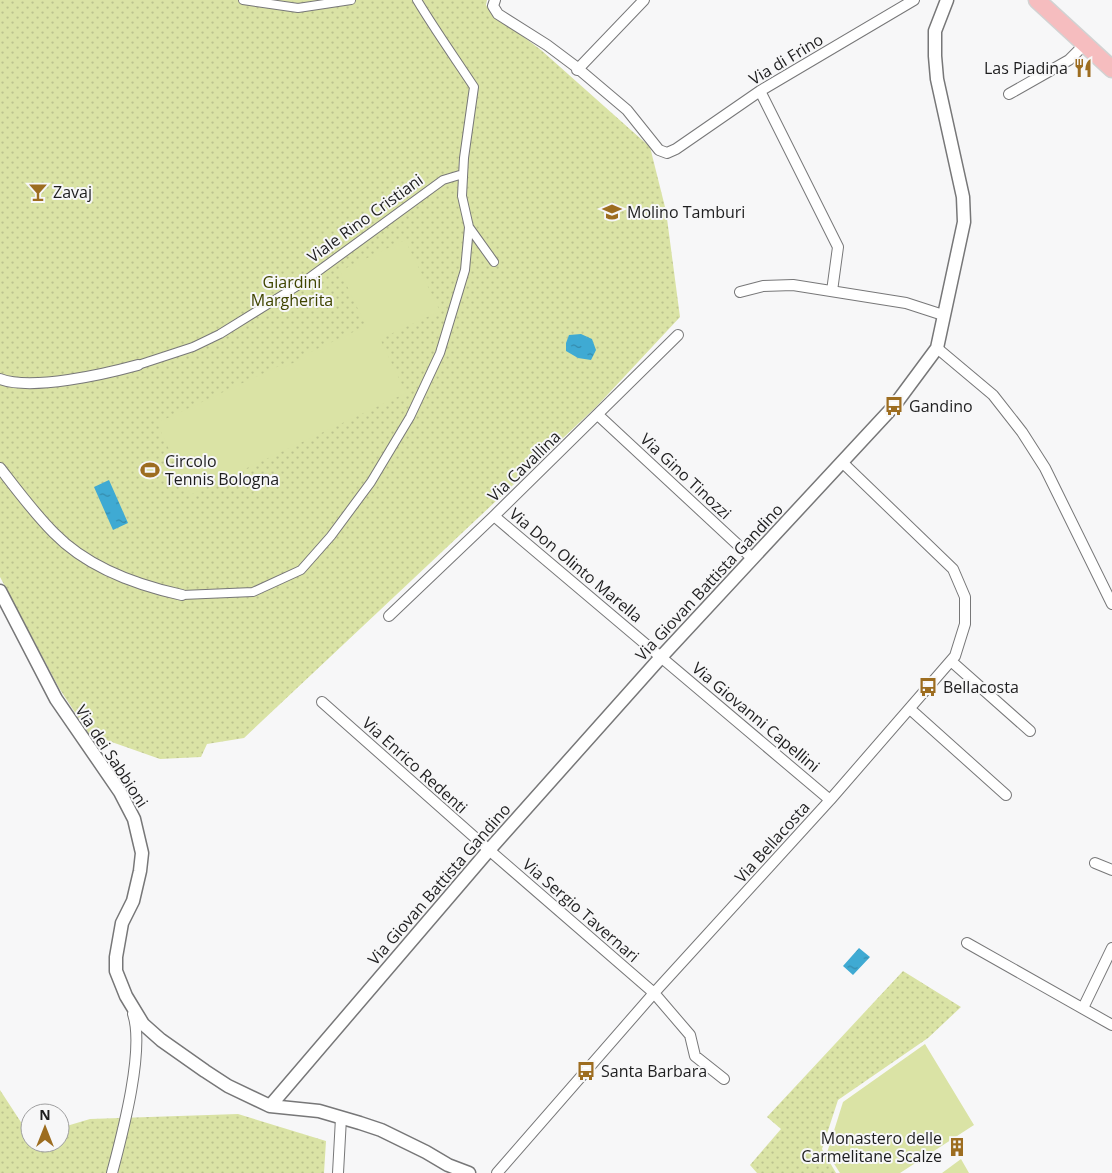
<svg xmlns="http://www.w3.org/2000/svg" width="1112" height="1173" font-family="'Open Sans',sans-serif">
<defs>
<pattern id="grass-dots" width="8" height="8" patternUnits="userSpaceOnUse" patternTransform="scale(1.25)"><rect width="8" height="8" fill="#dae3a5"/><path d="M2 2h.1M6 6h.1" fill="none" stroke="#bbc28e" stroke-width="1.8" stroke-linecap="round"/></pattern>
<pattern id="water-ripples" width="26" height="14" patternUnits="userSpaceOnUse" patternTransform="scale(1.25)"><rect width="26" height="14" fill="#3faad3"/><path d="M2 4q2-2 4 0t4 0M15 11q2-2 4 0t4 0" fill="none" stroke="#348aab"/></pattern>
</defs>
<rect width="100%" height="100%" fill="#f7f7f8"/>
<path fill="url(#grass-dots)" d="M0 0H487L486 5 492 13 541 50 650 147 666 211 680 317 596 407 244 738 207 744 201 757 160 759 89 734 59 688 0 577Z
M903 971 961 1007 928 1038 838 1100 822 1149 836 1173H757L750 1165 781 1129 767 1117Z
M0 1090 30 1136V1143H60V1128L90 1119 238 1114 326 1141 324 1173H0Z"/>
<path fill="#dae3a5" d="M405 240 440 311 380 339 406 393 190 495 157 423 279 366 281 369 301 359 300 357 366 326 340 271Z
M925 1044 974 1125 900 1173H840L827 1153 843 1102Z
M961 1159 969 1173H942Z"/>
<path fill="url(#water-ripples)" d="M581 334 592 339 596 350 591 360 578 358 566 351V343L569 335Z
M109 480 128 523 113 530 94 487Z
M859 948 870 957 853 975 843 966Z"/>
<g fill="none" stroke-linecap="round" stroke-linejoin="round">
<g stroke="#777778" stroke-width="10">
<path id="pedestrian" d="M243 0 298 8 351 0
M417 0C435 30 455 58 474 87L464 158 462 196 469 227 494 262
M138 365 193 347 220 334 302 283 443 180 463 174
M182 595 253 592 301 570 331 536 371 482 410 417 440 353 465 270 469 227"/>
</g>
<g stroke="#777778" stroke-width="12">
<path id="minor" d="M495 0 493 6 498 14 547 45 575 66 627 110 659 150 667 153 676 149 760 91 914 0
M577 70 644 0
M760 91 838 247 832 291
M1009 94 1069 60 1085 44
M740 292 763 286 793 285 906 303 943 315
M937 348 993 395 1022 432 1045 468 1112 604
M0 379C32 391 105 374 138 365
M598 415 752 558
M0 468C17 490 34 513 54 533 88 568 136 585 182 595
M494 516 830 800
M389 616 494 516 678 335
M951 661 1030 731
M322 702 489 850 654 993 690 1035 695 1056 724 1079
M910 709 1006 795
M1095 863 1112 870
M967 943 1112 1025
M1083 1008 1112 948
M112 1173C122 1135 145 1050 133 1014
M338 1173 341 1118
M497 1173 654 993 830 800 955 656 965 624V597L953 569 843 463"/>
</g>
<g stroke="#777778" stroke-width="15">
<path id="tertiary" d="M0 591 56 699 120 792 134 819 142 853 140 871 133 901 122 923 116 957V971L126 996 143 1024 161 1040 205 1071 228 1086 270 1106 319 1111 360 1123 381 1130 426 1152 448 1165 469 1173
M270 1106 489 850 662 656 894 406 937 348 964 222 963 197 937 79 935 56V31L947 0"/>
</g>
<g stroke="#d2d2d2" stroke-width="19">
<path id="primary" d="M1037 0 1112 69"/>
</g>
<use href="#pedestrian" stroke="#fff" stroke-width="8"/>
<use href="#minor" stroke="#fff" stroke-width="10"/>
<use href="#tertiary" stroke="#fff" stroke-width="12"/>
<use href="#primary" stroke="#f6bdbf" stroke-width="16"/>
</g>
<defs>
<g id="restaurant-bare" transform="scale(1.5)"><path d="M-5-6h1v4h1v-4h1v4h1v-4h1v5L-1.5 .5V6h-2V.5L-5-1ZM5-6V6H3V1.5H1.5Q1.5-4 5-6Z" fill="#9d6d20" stroke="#f7f7f8" stroke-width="2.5" paint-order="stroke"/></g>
<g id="bar-bare" transform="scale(1.5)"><path d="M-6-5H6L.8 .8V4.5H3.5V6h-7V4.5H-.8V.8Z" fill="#9d6d20" stroke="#f7f7f8" stroke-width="2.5" paint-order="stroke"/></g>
<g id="school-bare" transform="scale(1.5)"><path d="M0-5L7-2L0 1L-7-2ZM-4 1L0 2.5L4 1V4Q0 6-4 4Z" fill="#9d6d20" stroke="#f7f7f8" stroke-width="2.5" paint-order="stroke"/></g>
<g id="bus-bare" transform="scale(1.5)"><path d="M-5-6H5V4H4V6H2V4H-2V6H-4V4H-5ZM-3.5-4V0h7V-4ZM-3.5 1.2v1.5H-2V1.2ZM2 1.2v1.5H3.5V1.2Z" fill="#9d6d20" stroke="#f7f7f8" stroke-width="2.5" paint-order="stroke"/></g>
<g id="stadium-bare" transform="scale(1.5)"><path d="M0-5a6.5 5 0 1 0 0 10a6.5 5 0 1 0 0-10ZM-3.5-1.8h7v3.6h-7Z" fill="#9d6d20" stroke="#f7f7f8" stroke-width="2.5" paint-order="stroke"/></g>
<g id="building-bare" transform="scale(1.5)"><path d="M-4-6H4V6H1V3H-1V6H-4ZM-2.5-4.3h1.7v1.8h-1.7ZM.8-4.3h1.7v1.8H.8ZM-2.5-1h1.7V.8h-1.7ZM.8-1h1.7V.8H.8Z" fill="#9d6d20" stroke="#f7f7f8" stroke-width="2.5" paint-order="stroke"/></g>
</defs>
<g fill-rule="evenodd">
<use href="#restaurant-bare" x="1083" y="68"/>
<use href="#bar-bare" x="38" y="192"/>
<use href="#school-bare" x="612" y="212"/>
<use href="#bus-bare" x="894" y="406"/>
<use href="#stadium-bare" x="150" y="470"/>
<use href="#bus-bare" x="928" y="687"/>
<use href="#bus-bare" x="586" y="1071"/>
<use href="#building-bare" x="957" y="1147"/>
</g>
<g text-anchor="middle" stroke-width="4" stroke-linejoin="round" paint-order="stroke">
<g font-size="16" fill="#1e1e1f" stroke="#f7f7f8">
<text transform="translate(786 59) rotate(-31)" y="6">Via di Frino</text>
<text transform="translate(365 218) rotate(-36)" y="6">Viale Rino Cristiani</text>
<text transform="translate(524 466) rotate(-44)" y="6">Via Cavallina</text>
<text transform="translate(686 476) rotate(43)" y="6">Via Gino Tinozzi</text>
<text transform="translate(576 565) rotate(40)" y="6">Via Don Olinto Marella</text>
<text transform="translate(709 582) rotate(-47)" y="6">Via Giovan Battista Gandino</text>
<text transform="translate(756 717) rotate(40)" y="6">Via Giovanni Capellini</text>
<text transform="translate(112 756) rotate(57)" y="6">Via dei Sabbioni</text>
<text transform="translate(415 765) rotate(42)" y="6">Via Enrico Redenti</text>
<text transform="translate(772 842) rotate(-48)" y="6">Via Bellacosta</text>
<text transform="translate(439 884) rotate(-49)" y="6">Via Giovan Battista Gandino</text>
<text transform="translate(581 910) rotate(41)" y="6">Via Sergio Tavernari</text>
</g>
<g font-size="16" fill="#1e1e1f" stroke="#f7f7f8" text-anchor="start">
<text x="1068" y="74" text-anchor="end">Las Piadina</text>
<text x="53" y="198">Zavaj</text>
<text x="627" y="218">Molino Tamburi</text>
<text x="909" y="412">Gandino</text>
<text x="165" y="467">Circolo<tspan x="165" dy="18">Tennis Bologna</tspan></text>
<text x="943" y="693">Bellacosta</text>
<text x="601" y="1077">Santa Barbara</text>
<text x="942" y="1144" text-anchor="end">Monastero delle<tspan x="942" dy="18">Carmelitane Scalze</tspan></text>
</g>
<g font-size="16" fill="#404500" stroke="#f7f7f8">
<text x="292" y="288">Giardini<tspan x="292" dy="18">Margherita</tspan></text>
</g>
</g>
<g transform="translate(45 1128)"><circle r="24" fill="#f7f7f8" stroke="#a0a0a1"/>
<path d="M0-4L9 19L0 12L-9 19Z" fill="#9d6d20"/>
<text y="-8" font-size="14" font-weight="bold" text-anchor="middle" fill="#1e1e1f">N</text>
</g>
</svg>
